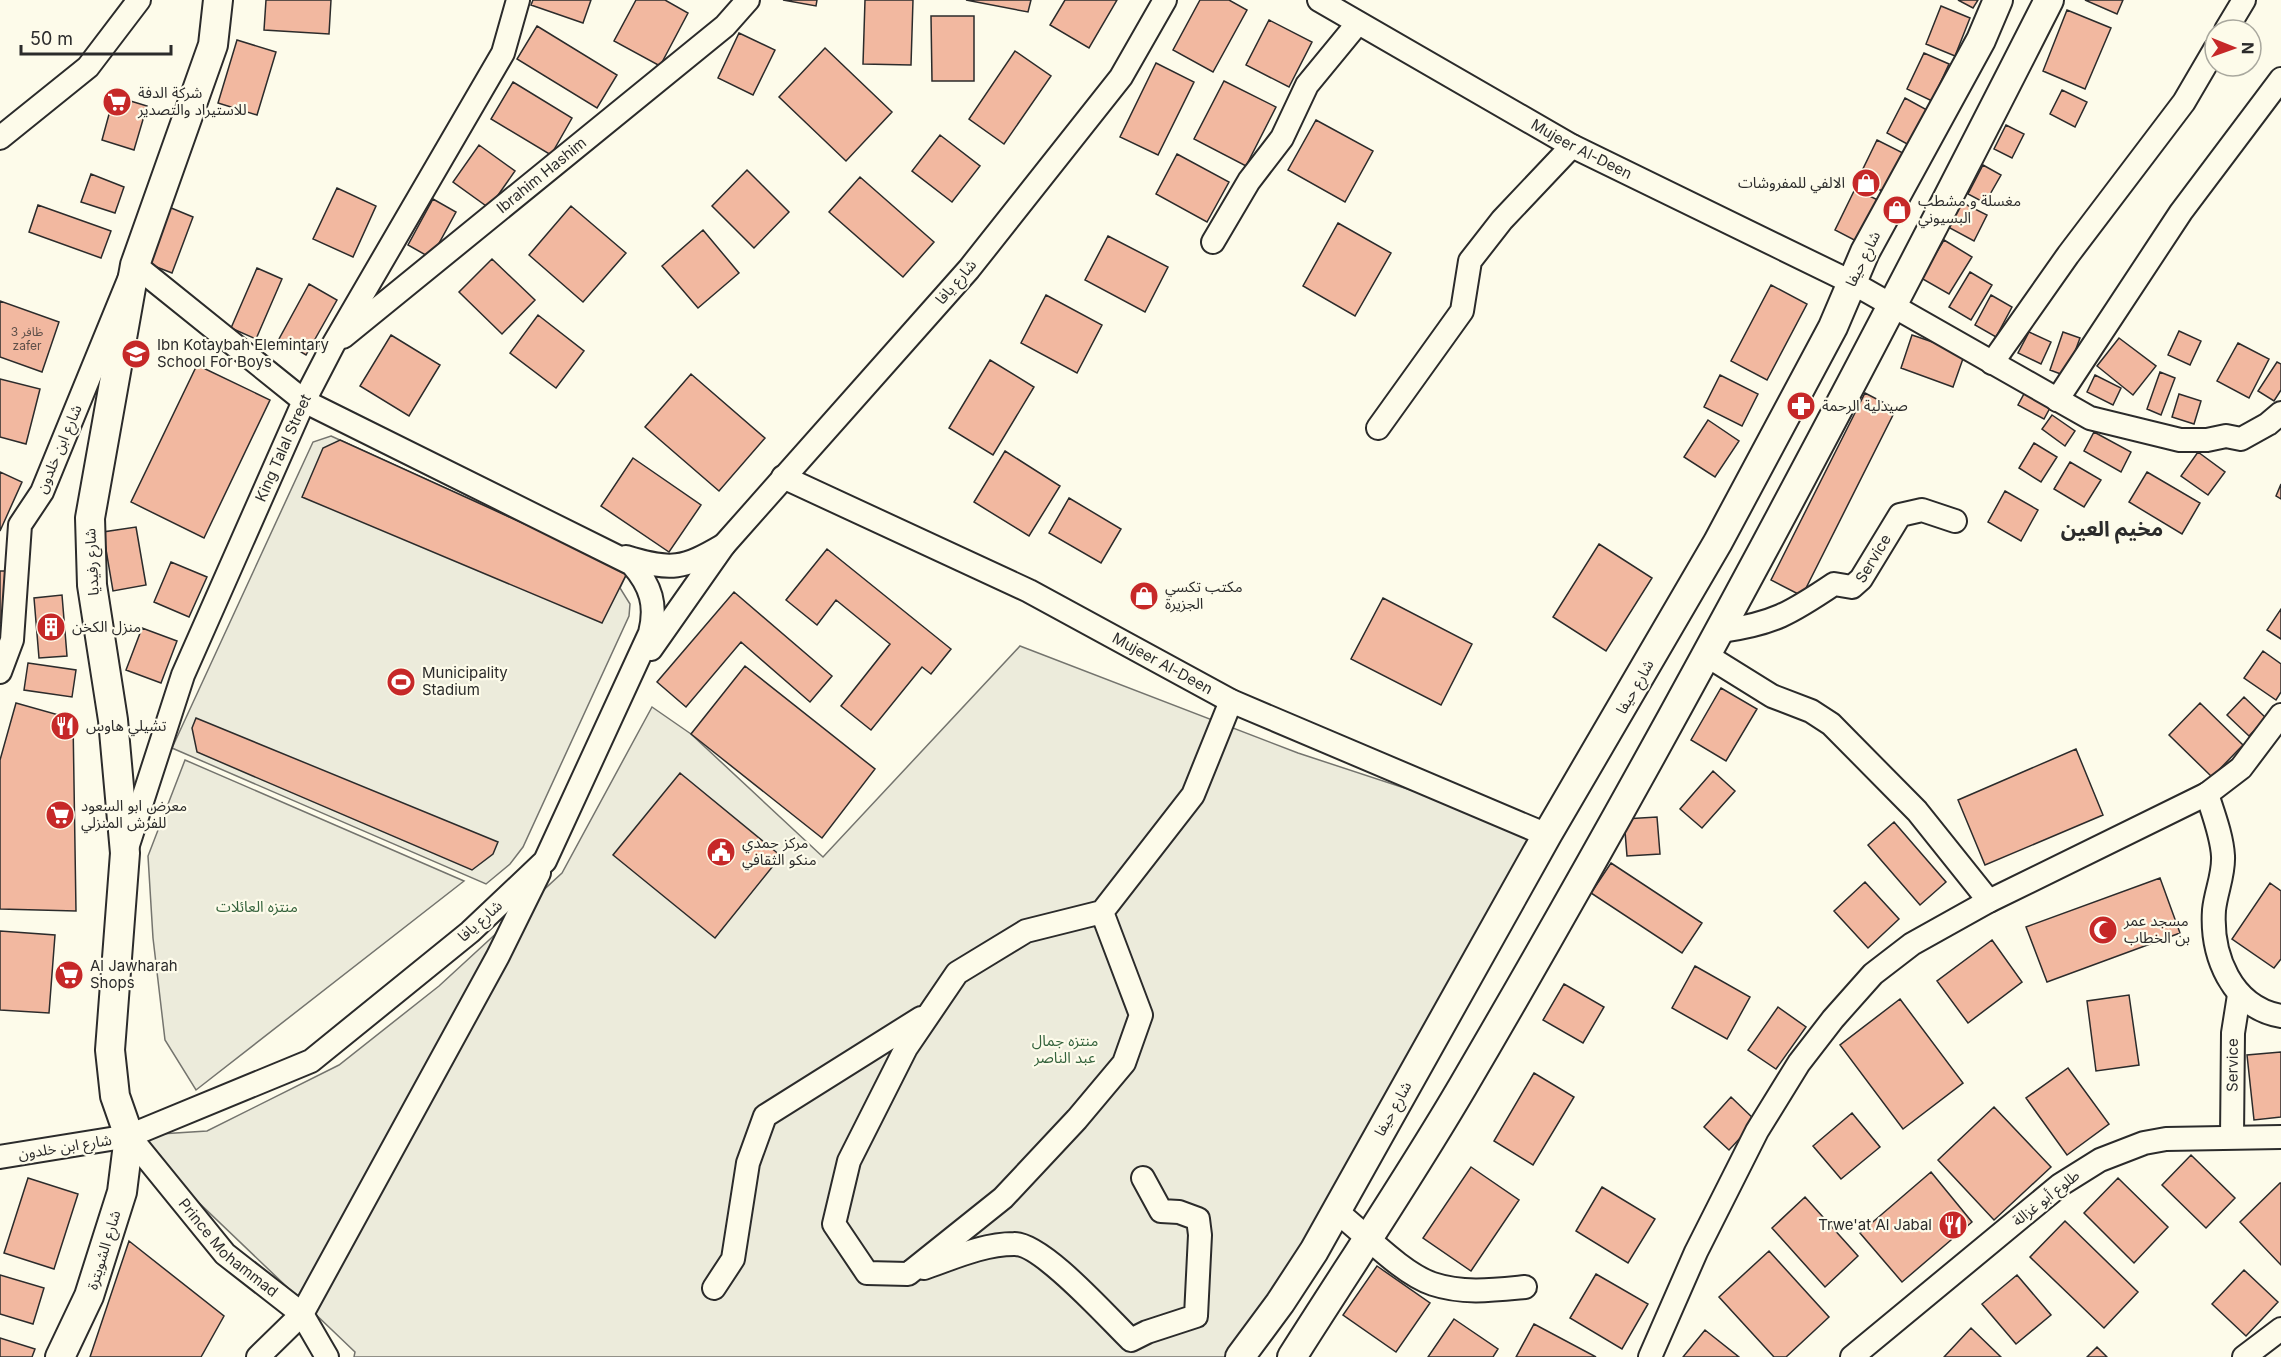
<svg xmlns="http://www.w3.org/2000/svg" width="2281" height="1357" font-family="Inter,'Noto Sans Arabic',sans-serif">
<rect width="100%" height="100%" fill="#fdfbea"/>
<path fill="#ecebdb" stroke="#74746e" stroke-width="1.5" d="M331 436 628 571 620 588 630 604 629 616 523 847 510 864 486 884 172 748 313 442Z
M1020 646 1298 753 1547 835 1239 1357H354L355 1352 129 1136 207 1131 339 1065 439 986 562 873 652 707 691 734 823 857Z
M185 760 464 881 196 1090 165 1040 153 938 148 856Z"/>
<path fill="#f2b8a0" stroke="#2b2b2b" stroke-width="1.5" d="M266 0H331L329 34 264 30Z
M533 0H591L583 23 531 5Z
M636 0H665L688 13 660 66 614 41Z
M783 0H817L816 6Z
M865 0H913L911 65 863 64Z
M966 0H1031L1028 12Z
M1065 0H1117L1089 48 1050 25Z
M1200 0H1229L1247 10 1213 72 1173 50Z
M1958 0H1978L1973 8Z
M2085 0H2123L2117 14Z
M1941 6 1970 18 1955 56 1926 44Z
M2067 10 2111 28 2085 89 2043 71Z
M931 16H974V81H932Z
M1269 20 1312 42 1289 87 1246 65Z
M537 26 617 75 597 108 517 59Z
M739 33 775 50 753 95 718 78Z
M237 40 276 52 257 115 218 103Z
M825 48 892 112 846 161 779 97Z
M1015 51 1051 76 1004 144 969 119Z
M1924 53 1949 64 1932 101 1907 89Z
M1156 63 1194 82 1158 155 1120 137Z
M1224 81 1276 107 1246 166 1194 139Z
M513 82 572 118 551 155 491 119Z
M2062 90 2087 102 2075 127 2050 114Z
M114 96 147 106 134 150 102 140Z
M1905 98 1927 110 1909 145 1887 133Z
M1316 120 1373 151 1345 202 1288 170Z
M2006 125 2024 134 2012 158 1994 149Z
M940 135 980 166 952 202 912 171Z
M1877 140 1905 154 1886 193 1858 179Z
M479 145 515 171 489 208 453 182Z
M1177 154 1229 182 1207 222 1156 194Z
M1983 165 2001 175 1985 203 1968 194Z
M747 170 789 212 754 248 712 206Z
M91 174 124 187 115 213 81 202Z
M860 177 934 242 903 277 829 212Z
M337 188 376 206 353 257 313 239Z
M1855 189 1880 201 1860 243 1835 230Z
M433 199 456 212 431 258 408 245Z
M1961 202 1987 215 1974 241 1948 227Z
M38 205 111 231 101 258 29 232Z
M164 205 193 217 172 273 141 261Z
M571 206 626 253 583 302 529 255Z
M1338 223 1391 253 1355 316 1303 286Z
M703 230 739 273 698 308 662 266Z
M1108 236 1168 267 1145 312 1085 280Z
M1944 240 1972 257 1949 294 1921 278Z
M492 259 535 300 502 334 459 292Z
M257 268 282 279 256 339 231 328Z
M1970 272 1992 285 1971 320 1949 307Z
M309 284 337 300 306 355 279 339Z
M1771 285 1807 304 1767 380 1731 361Z
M1046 295 1102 325 1077 373 1021 343Z
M1991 295 2012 307 1996 337 1975 325Z
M0 301 59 322 42 372 0 357Z
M538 315 584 351 556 388 510 353Z
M2179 331 2201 341 2190 365 2168 355Z
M2029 332 2051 342 2041 364 2018 353Z
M2063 332 2080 338 2066 376 2050 370Z
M391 335 440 365 409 416 360 386Z
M1912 335 1965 353 1953 387 1901 368Z
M2119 338 2156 366 2133 395 2097 366Z
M2238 343 2269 359 2249 398 2217 381Z
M990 360 1034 387 993 455 949 428Z
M2277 362 2281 364V390L2274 401 2258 391Z
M197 365 270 400 204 538 131 502Z
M2160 372 2175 378 2161 415 2147 409Z
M691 374 765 438 719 491 645 427Z
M1720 375 1758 394 1742 426 1704 407Z
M2095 375 2121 388 2113 405 2087 392Z
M0 379 40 389 26 444 0 437Z
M2025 392 2051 406 2044 419 2018 405Z
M1865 393 1896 409 1802 596 1771 580Z
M2179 394 2201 401 2194 424 2172 417Z
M2052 415 2075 431 2065 446 2042 429Z
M1708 420 1739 441 1715 477 1684 457Z
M2094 432 2131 452 2121 472 2084 451Z
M340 440 628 571 602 623 302 497 323 448Z
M2034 443 2057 457 2041 482 2019 468Z
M1005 451 1060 486 1029 536 974 502Z
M2198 452 2225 472 2208 495 2181 476Z
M633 458 701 505 669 552 601 506Z
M2070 462 2101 480 2084 507 2054 489Z
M0 472 22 482 0 531Z
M2147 472 2200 503 2182 534 2129 502Z
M2281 484V499L2276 496Z
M2005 491 2038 510 2021 541 1988 522Z
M1069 498 1121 529 1101 563 1049 533Z
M136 527 146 585 113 591 103 532Z
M1599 544 1652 578 1606 651 1553 617Z
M827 549 951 649 931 674 922 667 871 730 841 706 890 644 836 600 817 625 786 600Z
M171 562 207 577 189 617 154 602Z
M0 571H9L7 623H0Z
M734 592 832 676 810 702 741 642 686 707 657 682Z
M62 595 67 656 39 658 34 598Z
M1383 598 1472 644 1441 705 1351 659Z
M2281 609V639L2267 630Z
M142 628 177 641 161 683 126 670Z
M2263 651 2281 664V692L2276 700 2244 678Z
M28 663 76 670 72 697 24 690Z
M745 666 875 769 822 838 691 734Z
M1721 688 1757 709 1726 761 1691 740Z
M2244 697 2266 718 2249 736 2227 715Z
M16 703 73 719 76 911 0 909V760Z
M2200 703 2243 745 2212 777 2169 735Z
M196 718 498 842 493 854 472 870 197 752 192 728Z
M2076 749 2103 815 1985 865 1958 800Z
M1713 771 1735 791 1702 828 1680 809Z
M680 773 781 856 715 938 613 855Z
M1657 817 1660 854 1627 856 1624 819Z
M1894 822 1946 882 1920 905 1868 845Z
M1611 863 1702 923 1682 953 1591 893Z
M2160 878 2180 933 2047 982 2026 927Z
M1865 882 1899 919 1868 948 1834 911Z
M2270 883 2281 891V959L2274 968 2232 939Z
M0 931 55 935 49 1013 0 1010Z
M1992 940 2022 982 1968 1023 1937 981Z
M1695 966 1750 997 1727 1039 1672 1008Z
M1564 984 1604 1007 1583 1043 1543 1020Z
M2129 995 2139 1065 2096 1071 2087 1001Z
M1900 999 1963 1083 1903 1129 1840 1045Z
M1778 1007 1806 1027 1776 1069 1748 1050Z
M2281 1052V1117L2254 1120 2247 1055Z
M2068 1068 2109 1124 2067 1155 2026 1098Z
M1534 1073 1574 1097 1533 1165 1494 1141Z
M1731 1097 1756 1121 1729 1150 1704 1127Z
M1994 1107 2051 1167 1994 1220 1938 1160Z
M1852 1113 1880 1147 1841 1179 1813 1146Z
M2191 1155 2235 1198 2206 1228 2162 1185Z
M1471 1167 1519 1200 1471 1271 1423 1238Z
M1931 1172 1972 1222 1902 1282 1860 1233Z
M28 1178 78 1194 54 1269 4 1253Z
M2118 1178 2168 1227 2134 1263 2084 1213Z
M2280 1183H2281V1265L2240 1222Z
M1602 1187 1655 1219 1628 1263 1576 1231Z
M1805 1197 1858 1256 1825 1287 1772 1228Z
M2065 1221 2138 1292 2104 1328 2030 1257Z
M129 1241 224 1316 201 1357H90Z
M1769 1251 1829 1317 1786 1357H1774L1719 1297Z
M1377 1266 1430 1303 1396 1352 1343 1315Z
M2244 1270 2278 1302 2246 1336 2212 1304Z
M1596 1274 1648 1304 1622 1349 1570 1318Z
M0 1275 44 1288 33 1324 0 1314Z
M2017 1275 2051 1315 2016 1344 1982 1304Z
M1454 1319 1498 1349 1493 1357H1428Z
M1534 1324 1596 1357H1516Z
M1971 1328 2001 1357H1944Z
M1705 1330 1739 1357H1683Z
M0 1338 35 1349 32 1357H0Z
M2097 1347 2107 1357H2087Z"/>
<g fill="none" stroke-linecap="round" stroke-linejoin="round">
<g stroke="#2b2b2b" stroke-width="26">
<g id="minor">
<path id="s1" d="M1319 0 1572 146 1851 282 2090 418 2180 440H2207L2226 436 2241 439 2268 424 2281 413"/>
<path d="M2226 30 2244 0"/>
<path d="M0 138 88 67 139 0"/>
<path d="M1213 242 1249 181 1282 138 1307 85 1358 23"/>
<path id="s2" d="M343 337 725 26 748 0"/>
<path d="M1992 363 2068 255 2184 102 2215 49"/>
<path d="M2057 400 2181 212 2281 79"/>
<path d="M1378 428 1462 311 1470 261 1502 220 1572 146"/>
<path id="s3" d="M783 477 1029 591 1231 701 1547 835"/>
<path d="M724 545 969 269 1121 77 1165 0"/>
<path d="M626 557C672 571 683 569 724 545L651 649"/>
<path id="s4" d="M1721 631C1773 624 1791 613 1834 584L1852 587 1861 579 1900 515 1922 510 1955 521"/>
<path d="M1706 655 1772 696 1811 711 1831 724 1917 811 1989 901"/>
<path d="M0 672 12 640 20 525 42 492 135 265 304 401 632 564C651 586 657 605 650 633L545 861 470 932 311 1061 129 1136 0 1157"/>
<path d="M2207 794C2213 813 2222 836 2223 856 2224 875 2216 891 2214 910 2211 955 2231 1007 2281 1016"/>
<path id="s5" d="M127 848 183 675 304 401 333 345 503 53 518 0"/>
<path d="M1102 912 1141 1015 1124 1063 1077 1119 1003 1198 908 1274 867 1273 834 1224 849 1161 906 1048 957 973 1026 931 1102 912 1193 795 1231 701"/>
<path id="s6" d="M129 1136 225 1254 302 1314 327 1357"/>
<path id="s7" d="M2232 1137 2233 1033 2239 995"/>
<path d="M1336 1211C1363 1232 1402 1274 1433 1284 1463 1294 1494 1290 1525 1287"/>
<path d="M924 1268C953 1258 983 1244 1014 1244 1042 1243 1109 1319 1131 1340L1147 1332 1196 1316 1200 1235 1198 1219 1179 1212 1161 1211 1143 1178"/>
<path d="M714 1288 733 1259 748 1163 765 1116 921 1018"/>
<path d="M258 1357 302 1314 498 956 539 873"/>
<path d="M1650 1357 1696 1252 1757 1131 1799 1063 1833 1019 1873 974 1912 944 1989 901 2207 794 2241 768 2281 715"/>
<path d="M1852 1357 2060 1185 2100 1160 2144 1143 2166 1139 2281 1137"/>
<path d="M2244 1357 2281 1329"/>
</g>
</g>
<g stroke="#2b2b2b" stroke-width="32">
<path id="major" d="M60 1357 89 1296 122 1192 129 1136 115 1096 110 1050 125 853 113 720 92 585 90 518 135 265 213 45 218 0
M1240 1357 1280 1303 1314 1251 1547 835 1718 542 1833 327 1865 252 1981 40 1998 0
M1292 1357C1349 1267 1409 1178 1463 1086 1671 731 1863 367 2049 0"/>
</g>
<use href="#minor" stroke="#fdfbea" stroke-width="22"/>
<use href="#major" stroke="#fdfbea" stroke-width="28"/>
</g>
<defs>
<g id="supermarket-disc" transform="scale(1.5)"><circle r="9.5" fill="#c62828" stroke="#fdfbea"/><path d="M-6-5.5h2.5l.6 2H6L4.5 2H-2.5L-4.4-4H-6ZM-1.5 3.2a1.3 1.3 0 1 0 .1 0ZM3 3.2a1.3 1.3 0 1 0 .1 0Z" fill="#fff"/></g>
<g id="shop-disc" transform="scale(1.5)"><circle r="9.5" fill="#c62828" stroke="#fdfbea"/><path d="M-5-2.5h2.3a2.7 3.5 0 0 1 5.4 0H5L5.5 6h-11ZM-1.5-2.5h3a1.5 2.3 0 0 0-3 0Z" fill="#fff"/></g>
<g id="school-disc" transform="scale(1.5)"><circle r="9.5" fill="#c62828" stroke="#fdfbea"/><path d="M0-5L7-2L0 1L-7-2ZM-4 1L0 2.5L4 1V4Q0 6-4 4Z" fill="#fff"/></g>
<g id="pharmacy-disc" transform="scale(1.5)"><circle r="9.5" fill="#c62828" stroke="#fdfbea"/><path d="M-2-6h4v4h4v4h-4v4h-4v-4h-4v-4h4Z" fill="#fff"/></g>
<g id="building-disc" transform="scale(1.5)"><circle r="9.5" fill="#c62828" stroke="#fdfbea"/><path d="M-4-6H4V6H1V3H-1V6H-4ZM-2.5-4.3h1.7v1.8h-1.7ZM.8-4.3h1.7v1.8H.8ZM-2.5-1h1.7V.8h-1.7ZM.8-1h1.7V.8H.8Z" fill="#fff"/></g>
<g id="stadium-disc" transform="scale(1.5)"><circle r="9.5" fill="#c62828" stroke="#fdfbea"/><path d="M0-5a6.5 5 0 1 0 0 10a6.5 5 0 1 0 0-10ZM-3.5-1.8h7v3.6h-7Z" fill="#fff"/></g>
<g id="restaurant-disc" transform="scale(1.5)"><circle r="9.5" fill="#c62828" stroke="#fdfbea"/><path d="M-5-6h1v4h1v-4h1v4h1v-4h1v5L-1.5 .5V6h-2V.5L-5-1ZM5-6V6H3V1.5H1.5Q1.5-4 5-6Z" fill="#fff"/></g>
<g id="civic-disc" transform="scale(1.5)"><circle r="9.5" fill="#c62828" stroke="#fdfbea"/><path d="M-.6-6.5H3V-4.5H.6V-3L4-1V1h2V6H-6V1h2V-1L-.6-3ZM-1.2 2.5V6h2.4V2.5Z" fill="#fff"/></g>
<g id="mosque-disc" transform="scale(1.5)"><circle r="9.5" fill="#c62828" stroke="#fdfbea"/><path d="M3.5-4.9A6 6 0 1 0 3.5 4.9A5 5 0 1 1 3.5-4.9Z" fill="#fff"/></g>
</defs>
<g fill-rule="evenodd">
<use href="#supermarket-disc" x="117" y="102"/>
<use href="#shop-disc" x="1866" y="183"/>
<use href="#shop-disc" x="1897" y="210"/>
<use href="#school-disc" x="136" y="354"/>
<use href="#pharmacy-disc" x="1801" y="406"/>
<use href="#shop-disc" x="1144" y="596"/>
<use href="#building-disc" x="51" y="627"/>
<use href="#stadium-disc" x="401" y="682"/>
<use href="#restaurant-disc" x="65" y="726"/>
<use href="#supermarket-disc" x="60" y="815"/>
<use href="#civic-disc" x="721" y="852"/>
<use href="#mosque-disc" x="2103" y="930"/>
<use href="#supermarket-disc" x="69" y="975"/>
<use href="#restaurant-disc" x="1953" y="1225"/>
</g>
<g text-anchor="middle" stroke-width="4.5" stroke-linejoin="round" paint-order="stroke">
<g font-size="12" fill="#5d4e48">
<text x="27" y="336">ظافر 3<tspan x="27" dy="14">zafer</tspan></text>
</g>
<g font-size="15" fill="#2b2b2b" stroke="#fdfbea" text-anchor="start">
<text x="138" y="98">شركة الدفة<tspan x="138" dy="17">للاستيراد والتصدير</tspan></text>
<text x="1845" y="188" text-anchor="end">الالفي للمفروشات</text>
<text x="1918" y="206">مغسلة و مشطب<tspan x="1918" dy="17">البسيوني</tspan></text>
<text x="157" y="350">Ibn Kotaybah Elemintary<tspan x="157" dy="17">School For Boys</tspan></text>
<text x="1822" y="411">صيدلية الرحمة</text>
<text x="1165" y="592">مكتب تكسي<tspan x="1165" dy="17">الجزيرة</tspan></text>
<text x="72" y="632">منزل الكخن</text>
<text x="422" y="678">Municipality<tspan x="422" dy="17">Stadium</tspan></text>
<text x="86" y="731">تشيلي هاوس</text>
<text x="81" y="811">معرض ابو السعود<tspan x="81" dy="17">للفرش المنزلي</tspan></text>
<text x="742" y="848">مركز حمدي<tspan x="742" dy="17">منكو الثقافي</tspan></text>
<text x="2124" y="926">مسجد عمر<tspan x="2124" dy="17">بن الخطاب</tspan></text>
<text x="90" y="971">Al Jawharah<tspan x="90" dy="17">Shops</tspan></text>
<text x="1932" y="1230" text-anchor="end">Trwe'at Al Jabal</text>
</g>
<g font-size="15" fill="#2b2b2b" stroke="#fdfbea">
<text dy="5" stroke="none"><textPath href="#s1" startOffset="302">Mujeer Al-Deen</textPath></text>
<text dy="5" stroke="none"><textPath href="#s2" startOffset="256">Ibrahim Hashim</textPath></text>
<text transform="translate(1863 259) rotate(-64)" y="5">شارع حيفا</text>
<text transform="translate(956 282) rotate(-49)" y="5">شارع يافا</text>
<text dy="5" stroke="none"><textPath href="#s5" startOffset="430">King Talal Street</textPath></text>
<text transform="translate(59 449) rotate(-67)" y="5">شارع ابن خلدون</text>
<text dy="5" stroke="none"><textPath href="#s4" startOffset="178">Service</textPath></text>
<text transform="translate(92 562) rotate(-93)" y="5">شارع رفيديا</text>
<text dy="5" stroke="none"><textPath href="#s3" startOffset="423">Mujeer Al-Deen</textPath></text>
<text transform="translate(1635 687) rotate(-60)" y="5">شارع حيفا</text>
<text transform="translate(480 921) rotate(-42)" y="5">شارع يافا</text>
<text dy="5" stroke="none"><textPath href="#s7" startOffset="72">Service</textPath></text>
<text transform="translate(1393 1109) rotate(-61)" y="5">شارع حيفا</text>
<text transform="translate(65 1147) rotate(-9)" y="5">شارع ابن خلدون</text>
<text transform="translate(2046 1198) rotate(-38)" y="5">طلوع أبو غزالة</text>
<text dy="5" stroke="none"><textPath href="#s6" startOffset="150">Prince Mohammad</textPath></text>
<text transform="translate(104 1250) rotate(-73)" y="5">شارع الشويترة</text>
</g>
<g font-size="15" fill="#34623c" stroke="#fdfbea">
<text x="257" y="912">منتزه العائلات</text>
<text x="1065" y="1046">منتزه جمال<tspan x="1065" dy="17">عبد الناصر</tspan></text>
</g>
<g font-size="21" font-weight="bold" fill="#2b2b2b" stroke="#fdfbea">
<text x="2112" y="536">مخيم العين</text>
</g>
</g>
<g transform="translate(2233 48) rotate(91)"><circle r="28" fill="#fdfbea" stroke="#a9a89e" stroke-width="1.5"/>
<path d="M0-4.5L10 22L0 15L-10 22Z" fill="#c62828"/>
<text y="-9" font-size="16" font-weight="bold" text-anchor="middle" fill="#2b2b2b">N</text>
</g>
<path d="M21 45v9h150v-9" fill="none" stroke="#2b2b2b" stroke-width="3"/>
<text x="30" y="45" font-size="18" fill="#2b2b2b" stroke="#fdfbea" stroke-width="4.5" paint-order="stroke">50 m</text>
</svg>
